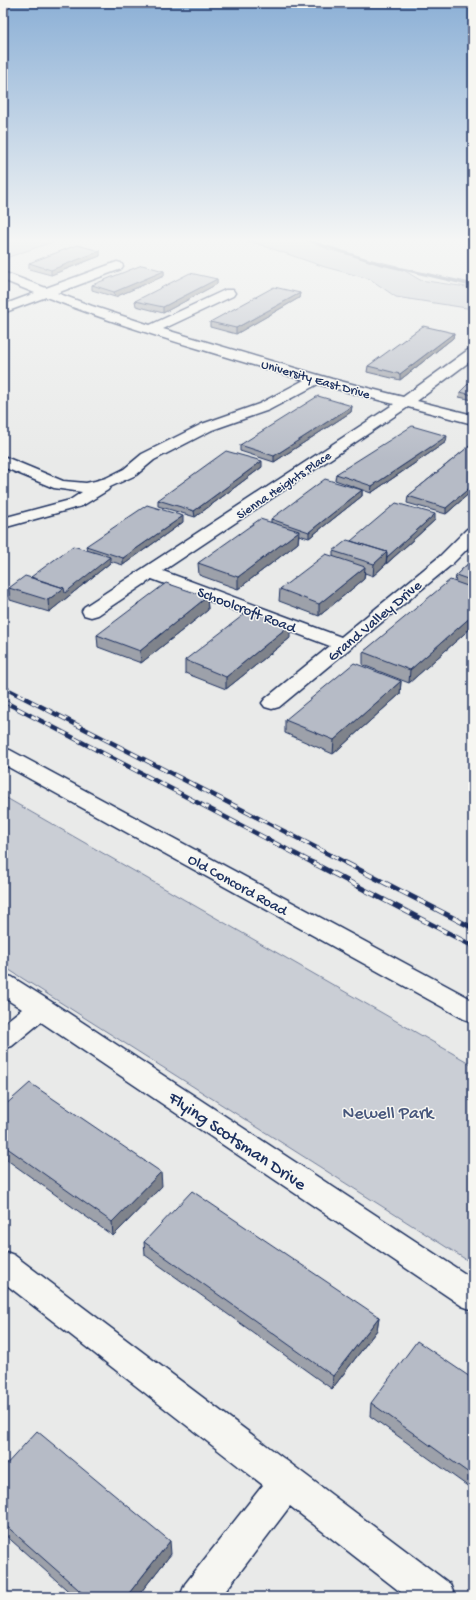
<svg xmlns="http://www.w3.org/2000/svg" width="476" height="1600" font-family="'Gochi Hand',sans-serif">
<rect width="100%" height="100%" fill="#e9eae9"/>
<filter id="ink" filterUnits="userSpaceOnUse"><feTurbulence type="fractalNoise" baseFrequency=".025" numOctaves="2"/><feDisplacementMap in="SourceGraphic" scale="8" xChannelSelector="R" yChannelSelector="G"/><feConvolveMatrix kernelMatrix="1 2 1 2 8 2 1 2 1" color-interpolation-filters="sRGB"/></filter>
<g filter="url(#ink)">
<path fill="#caced5" stroke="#727e9a" d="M3 238H64L3 259Z
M241 238H303L330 250 397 266 420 280 473 288V309L396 297 370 279 325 267Z
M3 796 473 1065V1264L3 966Z"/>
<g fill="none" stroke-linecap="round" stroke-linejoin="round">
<path fill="#6c7995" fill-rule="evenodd" d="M297 238H305L382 263 473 283V287L379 265Z"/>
<g stroke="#1b2f5e" stroke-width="3">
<path id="minor" d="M117 262 121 263 123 266 121 269 57 293 92 306 150 325 225 290H233L235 293 233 296 163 329 332 379 403 397 468 350 473 349V359L417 401 473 415V424L408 407 163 571 341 637 439 557 467 529 473 528V543L451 565 279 707 272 709 265 707 262 703 265 699 330 646 152 579 98 615 91 617 84 615 82 611 84 607 394 404 318 384 269 410 212 430 154 460 136 475 110 487 108 490 82 506 3 528V518L70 500 82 492 54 488 3 467V456L63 481 86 483 95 481 106 478 124 469 142 454 202 424 259 404 304 380C217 354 130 330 46 297L3 313V305L35 293 3 280V272L46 288Z
M3 749 10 750 473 1000V1022L464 1019 3 764Z
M3 975 12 977 50 1001 473 1279V1310L462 1306 41 1022 12 1046 3 1049V1024L22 1009 3 997Z
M3 1251 14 1255 450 1584 455 1597H407L290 1506 221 1597H180L185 1584 263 1485 3 1282Z"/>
</g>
<use href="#minor" fill="#f6f6f2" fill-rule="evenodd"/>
<g stroke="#1b2f5e" stroke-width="4.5">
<path id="rail-far1" d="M3 687 348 864
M3 701 315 864"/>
</g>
<g stroke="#1b2f5e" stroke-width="5">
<path id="rail" d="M313 863 473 946
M346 863 473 928"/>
</g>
<use href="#rail-far1" stroke="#f6f6f2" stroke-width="3" stroke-dasharray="8" stroke-linecap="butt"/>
<use href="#rail" stroke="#f6f6f2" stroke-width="3.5" stroke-dasharray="10" stroke-linecap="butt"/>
</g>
<path fill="#9da1aa" stroke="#1b2f5e" d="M100 251V256L51 275 29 269V263Z
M164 271V276L115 297 92 290V285Z
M217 279V284L163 313 136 306 135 301Z
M300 293 299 298 236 334 210 327V322Z
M454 333 453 338 400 380 367 372 368 366Z
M473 379V400L459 397 460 392Z
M352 406 351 412 274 462 240 451V445Z
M446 442 371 493 335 480 336 474Z
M473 443V490L446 514 407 503 408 496Z
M262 467 195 517 158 506V500Z
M362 490V496L309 538 299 535 298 543 238 589 199 575 198 563 271 522V519Z
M435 520 373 576 365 573 364 579 319 616 279 601 280 589 333 556V551L351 541Z
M183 522 123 565 110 561V563L49 612 10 600 9 588 87 550 86 546Z
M473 559V626L409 683 363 665V652L455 582 456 575Z
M207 597 208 610 141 663 98 647 97 635Z
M290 638 226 689 185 673V660Z
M401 681 400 694 333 754 285 733V720Z
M3 1107 162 1186 113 1236 3 1157Z
M144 1242 379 1317 377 1330 332 1389 145 1255Z
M473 1379V1490L370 1416 371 1403Z
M3 1468 171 1554 137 1597H75L3 1533Z"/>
<path fill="#7f838b" stroke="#1b2f5e" d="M100 251V256L51 275V270Z
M164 271V276L115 297 114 292Z
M217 279V284L163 313V307Z
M300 293 299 298 236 334V328Z
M454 333 453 338 400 380V374Z
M352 406 351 412 274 462V456Z
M447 436 446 442 371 493 372 486Z
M262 461V467L195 517 194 511Z
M473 485V490L446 514V508Z
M362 490V496L309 538V532Z
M435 514V520L386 564 387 557Z
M183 516V522L123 565V558Z
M299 531 298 543 238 589V577Z
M387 552 386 564 373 576 374 564Z
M110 557V563L49 612 48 600 64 588Z
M365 567 364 579 319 616V604Z
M207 597 208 610 141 663 140 651Z
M473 615V626L409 683 410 670Z
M290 625V638L226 689V677Z
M401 681 400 694 333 754 334 740Z
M161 1172 162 1186 113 1236 112 1222Z
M3 1185 5 1199 3 1201Z
M379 1317 377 1330 332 1389 333 1376Z
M170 1541 171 1554 137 1597H126Z"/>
<path fill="#b6bbc6" stroke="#1b2f5e" d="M77 245 100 251 51 270 29 263Z
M142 265 164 271 114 292 92 285Z
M190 273 217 279 163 307 135 301Z
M274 287 300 293 236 328 210 322Z
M423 326 454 333 400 374 368 366Z
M473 379V395L460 392Z
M318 396 352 406 274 456 240 445Z
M412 426 447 436 372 486 336 474Z
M473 443V485L446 508 408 496Z
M226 451 262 461 194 511 158 500Z
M325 479 362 490 309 532 271 519Z
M396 503 435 514 387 557V552L351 541Z
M147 505 183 516 123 558 86 546Z
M260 519 299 531 238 577 198 563Z
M347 540 387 552 374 564 333 551Z
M73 546 110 557 65 593 64 588 31 577Z
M326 554 365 567 319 604 280 589Z
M473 559V581L456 575Z
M25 576 64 588 48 600 9 588Z
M450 580 473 588V615L410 670 363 652Z
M166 583 207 597 140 651 97 635Z
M250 610 290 625 226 677 185 660Z
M354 663 401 681 334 740 285 720Z
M30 1083 161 1172 112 1222 3 1145V1107Z
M192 1191 379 1317 333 1376 144 1242Z
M417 1341 473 1379V1476L371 1403Z
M37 1431 170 1541 126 1597H87L3 1523V1468Z
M243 1591 250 1597H238Z"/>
</g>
<linearGradient id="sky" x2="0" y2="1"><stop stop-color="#8cb0d6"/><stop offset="0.52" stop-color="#f5f6f5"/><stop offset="1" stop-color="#f5f6f5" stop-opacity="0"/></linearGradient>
<rect width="476" height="462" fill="url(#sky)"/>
<g text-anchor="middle" stroke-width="3" stroke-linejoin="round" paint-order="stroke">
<g font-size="13" fill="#1b2f5e" stroke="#f6f6f2">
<text transform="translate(316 378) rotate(16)" y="5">University East Drive</text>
<text transform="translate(283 484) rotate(-34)" y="5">Sienna Heights Place</text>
</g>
<g font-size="15" fill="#1b2f5e" stroke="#f6f6f2">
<text transform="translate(247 609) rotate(21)" y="5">Schoolcroft Road</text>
<text transform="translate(374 620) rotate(-40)" y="5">Grand Valley Drive</text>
<text transform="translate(238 884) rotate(29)" y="5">Old Concord Road</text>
</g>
<g font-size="18" fill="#47577c" stroke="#f6f6f2">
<text x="388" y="1118">Newell Park</text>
</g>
<g font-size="18" fill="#1b2f5e" stroke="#f6f6f2">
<text transform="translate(238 1140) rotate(34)" y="6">Flying Scotsman Drive</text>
</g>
</g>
<rect width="476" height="1600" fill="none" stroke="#f6f6f2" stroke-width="16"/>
<rect x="8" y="8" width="460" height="1584" fill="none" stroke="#1b2f5e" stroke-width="1.5" filter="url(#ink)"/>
</svg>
